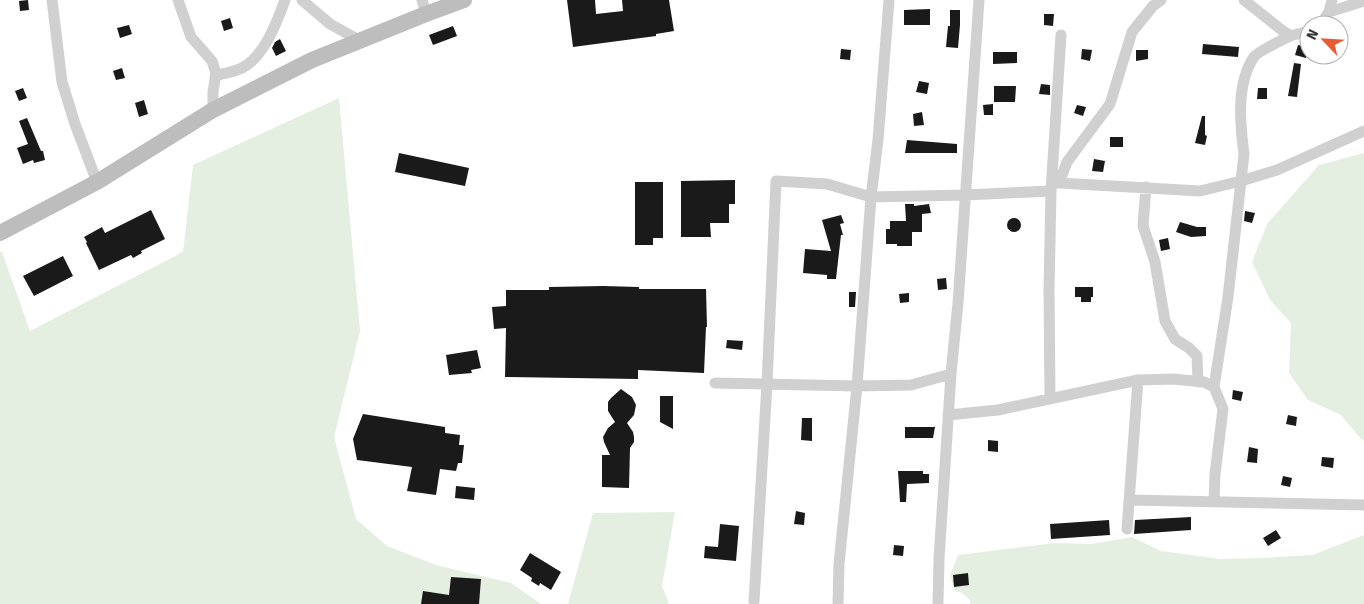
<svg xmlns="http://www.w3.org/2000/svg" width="1364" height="604" font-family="'Fira Sans',sans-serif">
<rect width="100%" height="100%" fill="#fff"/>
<path fill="#e5efe1" d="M339 98 360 331 334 437 356 519 387 546 436 565 511 583 541 604H0V252H2L30 331 183 252 193 165Z
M1364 153V441L1361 439 1341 415 1308 400 1289 373 1291 323 1270 300 1252 262 1267 224 1319 165Z
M675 512 662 586 669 604H568L593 513Z
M1364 535V604H970V600L962 593 955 591 950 575 958 555 1054 543 1091 544 1132 537 1161 551 1220 559 1262 558 1312 555Z"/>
<path fill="#1a1a1a" d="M28 0 29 10 20 11 19 1Z
M567 0H595L596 14 623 11 622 0H669L674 31 656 34V36L573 47Z
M930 9V25H904V10Z
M950 10H960V25L958 48 946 47 948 26H950Z
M1044 14H1054L1053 26 1044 25Z
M230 18 233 28 224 31 221 21Z
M129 25 132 34 120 38 117 28Z
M453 26 457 36 433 45 429 35Z
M280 39 286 51 276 56 272 48 275 42Z
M1203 44 1239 47 1238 57 1202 54Z
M1298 45 1308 47 1306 58 1295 55Z
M841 49 851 50 850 60 840 59Z
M1082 49 1092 50 1090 61 1081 59Z
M1136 50H1148V59L1136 61Z
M993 52H1017V63L993 64Z
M1294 63 1301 64 1297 97 1288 96Z
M122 68 125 78 116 80 113 71Z
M919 81 929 83 927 94 916 92Z
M1041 84 1050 85V95L1039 94Z
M994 86H1016L1015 102H994Z
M23 88 27 98 19 101 15 91Z
M1258 88H1267V99H1257Z
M144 100 148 114 139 117 135 103Z
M993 104V115H984L983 105Z
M1077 105 1086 107 1083 116 1074 113Z
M922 112 924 125 914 126 913 114Z
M1202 116H1205V135L1207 136 1205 145 1195 143Z
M27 118 41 151H43L45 160 34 163 33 160 23 164 17 148 28 144 19 121Z
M1110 137H1123V147H1110Z
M907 140 957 144V153H905Z
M399 153 469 168 465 186 395 172Z
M1094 159 1105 161 1103 172 1092 171Z
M735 180V204H729V223H710L711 237H681V181Z
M635 182H663V238H653V245H635Z
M905 204H914V206L929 204 931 213 922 214V232H912V246H897V244H886V229H890V221H906Z
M151 210 165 239 141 251 142 253 133 258 131 255 99 270 86 243 87 242 84 237 102 227 105 233Z
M1245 211 1255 213 1252 223 1244 221Z
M841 215 844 223 840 224 843 235H841L836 279H827V275L803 273 805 249 831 251 822 220Z
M1007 225a7 7 0 1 1 14 0a7 7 0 1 1-14 0Z
M1180 222 1197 227H1206V236L1191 237 1176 232Z
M1168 238 1170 249 1161 251 1159 240Z
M63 256 73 276 34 296 23 276Z
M946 278 947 289 938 290 937 279Z
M603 286 639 287V289H706L707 327H706L704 373 638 370V379L505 377 506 328 494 329 492 307 506 306V290H549V287Z
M1075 287H1093V297H1091V302H1081V297H1075Z
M849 292H856L855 307H849Z
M909 293V302L900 303 899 294Z
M727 340 743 341 742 350 726 348Z
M477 350 481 368 471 370 472 373 449 375 446 355Z
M621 389 632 397 636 405 634 415 627 423 633 432 634 437V442L630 448 629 488 602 487V455H610L604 442 603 437 608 428 615 422 608 411V402L611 398Z
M1233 390 1243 392 1241 401 1232 399Z
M660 396H673V429L660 422Z
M363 414 445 427V433L460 435 459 445H464L462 463H458L456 471 440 469 436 495 407 491 412 467 357 460 353 439Z
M1288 415 1297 417 1296 426 1286 424Z
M802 418H812V441L801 440Z
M905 427H935L933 438H905Z
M988 440 998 441V452L988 451Z
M1249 447 1258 449 1257 463 1247 462Z
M1322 457 1334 458 1333 468 1321 466Z
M898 471H923V474H929V483L907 484 906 502H900Z
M1283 476 1292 478 1290 487 1281 485Z
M456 486 475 488 474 500 455 498Z
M796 511 805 513 804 525 794 524Z
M1191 517V530L1134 534 1135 520Z
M1109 520 1110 535 1051 539 1050 524Z
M720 524 739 526 736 561 704 558 705 546 718 547Z
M1276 530 1281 538 1268 546 1263 538Z
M894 545 904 546 903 556 893 555Z
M530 553 561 572 551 590 540 583 539 586 531 581 532 578 520 570Z
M968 573 969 585 954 587 953 575Z
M451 577 481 579 479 604H421L423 591 449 595Z"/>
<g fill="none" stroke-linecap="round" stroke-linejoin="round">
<path stroke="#d0d0d0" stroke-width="11" d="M52 0 62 82 75 124 97 182
M178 0 191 37 212 61 216 73 213 92V110
M302 0 330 24 359 40
M422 0 426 14
M1161 0 1153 6 1132 32 1110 104 1067 162 1059 183 1200 191 1241 181 1277 170 1364 131
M1244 0 1283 31 1291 36
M1329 12 1364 1
M1320 25 1329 12 1332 0
M215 76C224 73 234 72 242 68 264 57 277 22 285 0
M1146 187 1143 226 1155 262 1165 321 1175 339 1189 348 1197 356 1198 382
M715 383 857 386 911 385 951 374
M1214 387 1228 297 1244 154C1240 124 1236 83 1254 57 1257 52 1284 39 1290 36 1296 34 1303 33 1309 31
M1050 399 1049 291 1051 191 1061 35
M948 415 998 410 1138 380 1173 379 1204 382 1214 387 1223 409 1215 474 1214 502
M1129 500 1364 505
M1127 529 1138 380
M754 601 767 384 776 181 827 184 871 197 965 195 1051 191
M838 604 839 564 857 386 871 197 878 140 889 0
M938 604 939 559 951 374 958 303 979 0"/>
<path stroke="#bdbdbd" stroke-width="16" d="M0 233 97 182 213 110 312 60 426 14 464 0"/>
</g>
<g transform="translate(1324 40) rotate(295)"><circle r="24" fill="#ffffff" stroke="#adadad"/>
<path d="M0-4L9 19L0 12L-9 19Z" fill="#e95b35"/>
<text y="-8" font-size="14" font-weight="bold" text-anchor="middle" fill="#333333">N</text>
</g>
</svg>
